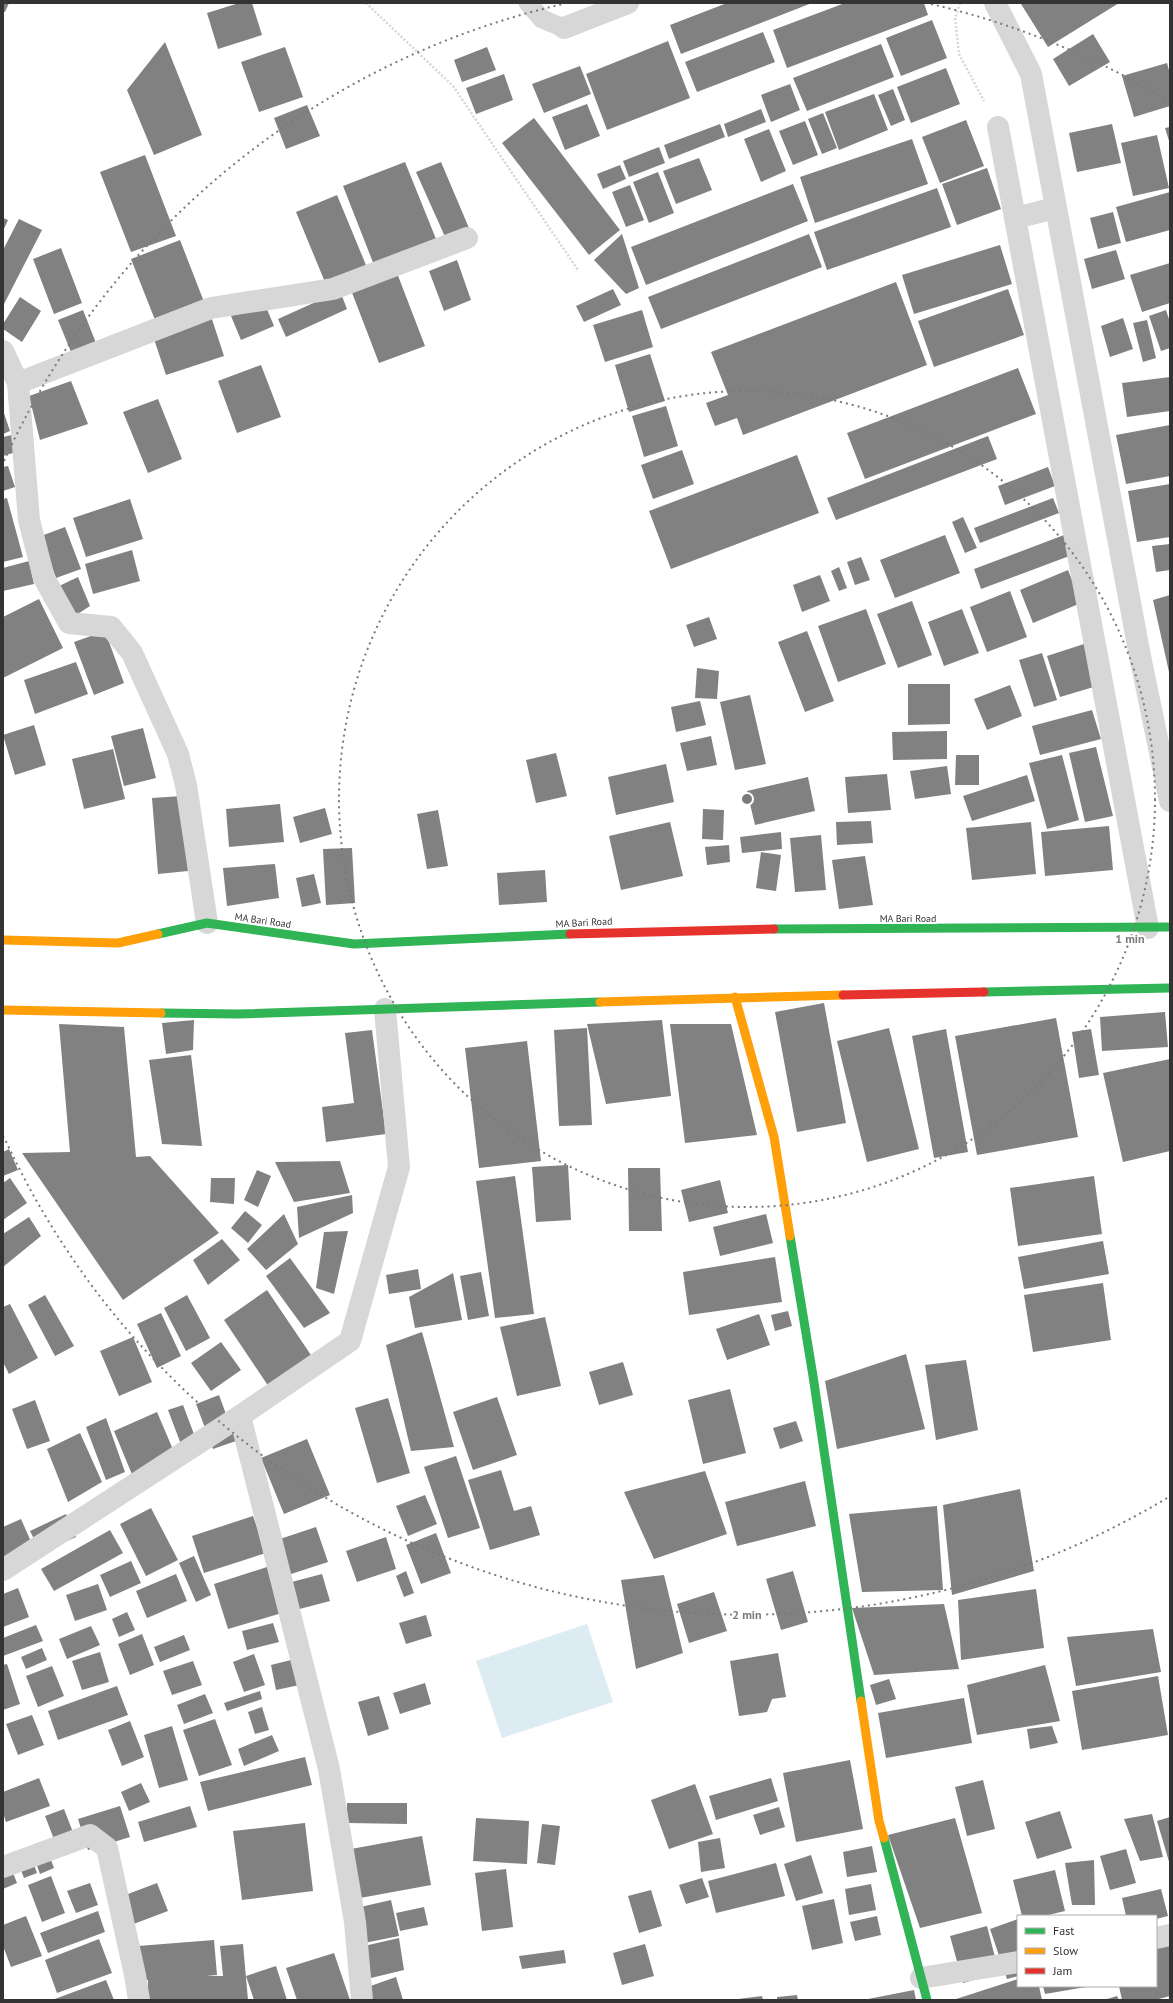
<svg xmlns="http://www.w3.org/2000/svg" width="1173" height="2003" font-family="'PT Sans',sans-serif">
<rect width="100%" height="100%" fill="#fff"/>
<path fill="#ddebf3" d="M587 1624 613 1702 502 1738 476 1661Z"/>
<path fill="#818181" d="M3 3H9L5 12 3 11Z
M239 3H252L262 35 218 49 207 13Z
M727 3H812L681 54 670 25Z
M845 3H924L928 15 787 68 773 30Z
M1023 3H1119L1048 47 1021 4Z
M932 20 947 58 901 76 886 38Z
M763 32 775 62 697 92 685 62Z
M1093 34 1110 62 1069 86 1053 59Z
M668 41 690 98 607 130 586 74Z
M165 42 202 135 154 155 127 90Z
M881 44 894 77 807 111 793 78Z
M285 47 303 97 259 112 241 62Z
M487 47 496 70 462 82 454 60Z
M1167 63 1170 74V106L1134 117 1122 76Z
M580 66 591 94 544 113 532 84Z
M946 68 960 104 911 123 897 87Z
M504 74 513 100 476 114 466 88Z
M790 84 800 110 771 122 761 95Z
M893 89 905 120 891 126 878 95Z
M874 94 888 130 839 150 825 112Z
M587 104 600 136 565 150 552 117Z
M307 105 320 136 286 149 274 118Z
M761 109 766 122 728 137 724 124Z
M823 113 837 148 822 154 808 119Z
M534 118 620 230 589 255 502 143Z
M966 120 984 166 940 183 922 137Z
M805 121 818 155 793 165 779 131Z
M720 124 725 137 669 159 664 145Z
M1112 124 1121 163 1077 172 1069 133Z
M1170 127V144L1165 128Z
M769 129 786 171 761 182 744 139Z
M1157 135 1169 188 1133 196 1121 143Z
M912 139 928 184 815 223 800 177Z
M659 147 665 163 629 177 623 161Z
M145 155 176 236 131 252 100 172Z
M699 158 712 190 676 204 663 171Z
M405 162 436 239 374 265 343 186Z
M441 162 469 228 446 239 416 172Z
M620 165 626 179 603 189 597 174Z
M987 168 1001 209 957 225 942 184Z
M658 172 674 213 649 223 633 182Z
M793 184 808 221 646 285 631 247Z
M630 185 644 220 626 227 612 192Z
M937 188 951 227 827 270 814 232Z
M1170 192V230L1126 242 1116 207Z
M337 195 368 270 327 287 296 212Z
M1113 212 1121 243 1098 249 1090 218Z
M3 218 8 220 3 231Z
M19 219 42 230 3 306V250Z
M622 234 639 288 626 294 594 260Z
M809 234 822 267 661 329 648 297Z
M180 240 206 307 157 325 131 259Z
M1000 245 1012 284 914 314 902 275Z
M61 248 82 303 54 314 33 259Z
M1116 250 1125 279 1092 289 1084 259Z
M457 260 471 300 444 311 429 271Z
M1170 263V303L1142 312 1130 275Z
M397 273 425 346 379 363 351 290Z
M896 282 927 365 743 435 737 418 715 426 706 403 728 395 711 352Z
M613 289 621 305 584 322 576 306Z
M1008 289 1024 335 934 367 918 321Z
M340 291 347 309 286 337 278 319Z
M20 297 41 311 22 342 3 329V324Z
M264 302 274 326 241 340 231 316Z
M83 310 96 343 71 352 58 320Z
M642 310 653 347 605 362 593 325Z
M1166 310 1170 322V348L1161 351 1149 316Z
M210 313 224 356 166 375 152 333Z
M1123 318 1133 349 1110 357 1101 326Z
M1147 320 1156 358 1143 362 1133 323Z
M650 354 665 401 629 412 615 365Z
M261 365 281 417 237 433 218 381Z
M1018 368 1036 414 865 479 847 433Z
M1170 377V411L1127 417 1122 383Z
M71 381 88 424 40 440 29 396Z
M158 399 182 459 148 473 123 412Z
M666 406 678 446 644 457 632 416Z
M3 410 10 431 3 434Z
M1170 425V476L1126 484 1116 435Z
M12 435 16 452 3 456V437Z
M988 436 997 459 836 520 827 498Z
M682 450 694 484 653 499 641 465Z
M797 455 819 513 671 569 649 511Z
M8 466 15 487 3 491V467Z
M1048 467 1055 486 1005 505 998 486Z
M1170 484V537L1137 542 1128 491Z
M7 498 23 557 3 562V499Z
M1053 498 1059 513 980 543 974 528Z
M130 499 143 539 86 557 73 518Z
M963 517 977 548 965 553 952 522Z
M65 527 81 569 56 578 41 536Z
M945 535 960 573 895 598 880 560Z
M1064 535 1072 555 981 589 974 569Z
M1170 544V570L1156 572 1152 546Z
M132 550 140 581 93 594 85 564Z
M861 557 870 580 855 585 847 562Z
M29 561 34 584 3 591V568Z
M839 567 847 588 839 591 831 571Z
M1068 570 1081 603 1033 623 1020 590Z
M820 575 830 601 802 612 793 585Z
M78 577 90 606 70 619 57 587Z
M1010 591 1027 637 987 652 970 607Z
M1170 595V672H1169L1153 600Z
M39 599 63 648 3 678V617Z
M912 601 932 655 898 668 877 614Z
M866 609 886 664 838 682 818 626Z
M962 609 979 653 944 666 928 622Z
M709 617 717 639 694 647 686 625Z
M105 631 124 683 94 695 74 642Z
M807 631 834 701 805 712 778 642Z
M1084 644 1097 686 1060 697 1047 656Z
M1042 653 1057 700 1034 707 1019 660Z
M76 662 88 694 35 714 24 680Z
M697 668 719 671 717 699 695 698Z
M908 684H950V724L908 725Z
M1010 685 1022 716 987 730 974 699Z
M750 695 766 764 735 770 720 702Z
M700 701 706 725 676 732 671 707Z
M1092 710 1101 739 1040 755 1032 726Z
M34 725 46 765 15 775 3 735Z
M143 728 156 778 124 786 111 736Z
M947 731V759L893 760 892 732Z
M711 736 717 765 687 771 680 743Z
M1096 747 1113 816 1085 822 1069 753Z
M113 749 125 799 84 809 72 759Z
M556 753 567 796 536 803 526 760Z
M956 755H979V785H955Z
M1062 755 1079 820 1047 829 1029 763Z
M666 764 674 802 616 815 608 777Z
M947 766 951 794 915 799 910 771Z
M887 774 891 810 848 813 845 777Z
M1027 775 1035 801 972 821 963 796Z
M808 777 815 811 755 825 747 791Z
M182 796 188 871 158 874 152 798Z
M280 804 284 842 229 847 226 809Z
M325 808 332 834 300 843 293 817Z
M703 809 724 810 723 840 702 839Z
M438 810 448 866 427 869 417 814Z
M871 821 873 843 837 845 836 822Z
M670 822 683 876 621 890 609 836Z
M1031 822 1036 874 972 880 966 828Z
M1109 826 1113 870 1045 876 1041 832Z
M781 832 782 849 742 853 740 837Z
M821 835 826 890 795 892 790 838Z
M729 845 730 862 707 865 705 847Z
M352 848 355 903 326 905 323 849Z
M761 852 781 855 776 891 756 888Z
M865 856 873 905 839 909 832 860Z
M275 864 279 898 227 906 223 868Z
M545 870 547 902 499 905 497 873Z
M314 874 321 903 302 907 296 878Z
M824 1003 846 1123 797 1132 775 1012Z
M1165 1012 1168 1047 1102 1051 1100 1017Z
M1056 1018 1078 1137 977 1155 955 1036Z
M194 1020 193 1050 166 1054 162 1023Z
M662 1020 671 1096 606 1104 587 1024Z
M59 1024 124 1027 136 1157 150 1156 219 1233 123 1300 22 1153 70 1152Z
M670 1024H731L757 1135 685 1143Z
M587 1028 592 1125 559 1126 554 1030Z
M889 1028 919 1149 867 1162 837 1041Z
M946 1029 968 1152 934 1158 912 1036Z
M1091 1029 1099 1075 1079 1078 1072 1032Z
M372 1030 386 1134 326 1142 322 1107 354 1103 345 1033Z
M527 1041 541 1161 479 1168 465 1048Z
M191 1055 202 1146 162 1144 149 1060Z
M1170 1059V1151L1123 1162 1103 1073Z
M9 1149 18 1170 3 1176V1152Z
M340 1161 350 1193 294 1202 275 1162Z
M568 1165 571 1220 536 1222 532 1167Z
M628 1168H660L662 1231H629Z
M257 1170 271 1176 258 1207 244 1200Z
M515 1176 534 1314 495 1318 476 1181Z
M1094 1176 1102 1234 1018 1246 1010 1188Z
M10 1178 27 1203 3 1220V1183Z
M211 1178H235L234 1204 210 1202Z
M720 1180 728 1213 689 1222 681 1190Z
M352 1195 353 1213 299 1238 297 1207Z
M245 1211 262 1225 248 1243 231 1228Z
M284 1214 298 1244 266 1270 247 1249Z
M766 1214 773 1243 720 1256 713 1227Z
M29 1217 41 1236 3 1267V1234Z
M348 1231 334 1294 316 1288 324 1232Z
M222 1239 240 1260 208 1285 193 1260Z
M1103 1241 1109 1274 1024 1289 1018 1257Z
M775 1257 782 1302 689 1315 683 1272Z
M290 1258 330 1313 304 1328 266 1276Z
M418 1269 421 1289 389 1294 386 1275Z
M481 1272 489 1316 468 1320 460 1276Z
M453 1273 462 1320 415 1328 409 1297Z
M1103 1283 1111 1340 1033 1352 1024 1295Z
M267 1290 315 1361 271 1390 224 1320Z
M45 1295 74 1346 55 1356 28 1305Z
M187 1295 210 1338 186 1351 164 1308Z
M10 1304 38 1358 9 1374 3 1362V1307Z
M788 1311 792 1326 775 1331 771 1315Z
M161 1313 181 1356 157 1368 137 1324Z
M759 1314 770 1345 727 1360 716 1329Z
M545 1317 561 1386 517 1396 500 1327Z
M422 1332 454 1447 411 1451 386 1345Z
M133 1337 152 1382 119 1396 100 1351Z
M221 1342 241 1370 211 1391 191 1363Z
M906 1354 925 1429 837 1449 825 1381Z
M966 1360 978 1430 936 1440 925 1365Z
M623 1362 633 1395 599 1405 589 1372Z
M730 1389 746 1453 703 1464 688 1400Z
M219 1395 236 1441 213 1449 196 1404Z
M497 1397 517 1455 473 1470 453 1412Z
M388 1398 410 1473 377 1483 355 1408Z
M35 1400 50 1441 27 1449 12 1409Z
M183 1405 200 1450 185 1455 168 1410Z
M157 1412 180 1466 136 1484 114 1431Z
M106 1418 125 1472 106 1480 86 1427Z
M796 1421 803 1441 780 1449 773 1428Z
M80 1433 102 1482 68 1502 47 1449Z
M307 1439 330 1495 284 1514 261 1458Z
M456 1456 480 1528 448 1538 424 1467Z
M501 1470 514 1511 531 1506 540 1535 490 1550 468 1480Z
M705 1471 727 1534 654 1559 624 1492Z
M805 1481 816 1526 737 1546 725 1502Z
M1020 1489 1034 1571 952 1595 943 1505Z
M425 1495 437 1524 408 1536 396 1506Z
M937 1506 943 1590 862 1592 849 1514Z
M151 1508 178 1560 146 1576 120 1524Z
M66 1514 76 1537 41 1553 30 1531Z
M253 1516 266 1553 204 1573 192 1536Z
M21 1519 36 1553 3 1567V1527Z
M316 1527 328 1562 285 1576 274 1541Z
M110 1530 123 1553 54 1591 41 1569Z
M436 1533 451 1573 421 1584 406 1545Z
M386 1537 396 1569 357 1582 346 1551Z
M194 1556 211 1595 196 1602 179 1563Z
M131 1561 141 1583 110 1597 100 1575Z
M267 1567 282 1613 228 1629 214 1584Z
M406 1571 414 1593 404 1597 396 1576Z
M793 1571 808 1622 781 1630 766 1579Z
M176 1574 187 1601 147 1618 136 1591Z
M322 1574 330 1601 292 1611 284 1584Z
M664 1575 683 1653 636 1669 621 1580Z
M98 1584 107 1610 75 1621 66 1595Z
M18 1588 29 1617 3 1627V1594Z
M1036 1589 1044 1648 961 1660 958 1600Z
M714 1592 727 1631 689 1643 677 1604Z
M944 1604 959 1669 874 1675 852 1608Z
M127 1612 135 1630 119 1637 112 1619Z
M426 1615 432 1636 406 1644 399 1623Z
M273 1623 279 1642 247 1650 242 1631Z
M36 1625 43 1641 3 1656V1638Z
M91 1626 100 1645 67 1659 59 1639Z
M1153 1629 1161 1672 1076 1686 1067 1637Z
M142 1634 154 1665 130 1675 118 1644Z
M184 1635 190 1650 160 1662 154 1647Z
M42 1648 47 1660 26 1669 21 1657Z
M100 1652 109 1682 82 1690 72 1661Z
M778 1653 786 1697 772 1699 767 1712 739 1716 730 1661Z
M254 1654 265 1685 244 1692 233 1662Z
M299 1658 304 1684 276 1690 271 1665Z
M193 1661 202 1685 172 1695 163 1671Z
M7 1664 20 1704 3 1710V1665Z
M1045 1665 1060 1721 977 1735 967 1685Z
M52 1666 64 1696 38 1707 26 1676Z
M1158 1676 1168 1735 1082 1750 1072 1691Z
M889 1679 896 1699 876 1705 870 1685Z
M425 1683 431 1704 400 1714 393 1693Z
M117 1686 128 1715 58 1740 48 1711Z
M260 1691 262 1699 227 1711 224 1703Z
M205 1694 213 1713 184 1724 177 1705Z
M379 1696 389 1729 368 1736 358 1702Z
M964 1698 972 1743 886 1758 878 1713Z
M262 1707 269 1730 255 1734 248 1712Z
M32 1715 44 1745 18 1755 6 1724Z
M215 1719 232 1765 199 1776 183 1730Z
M130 1721 144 1757 122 1766 108 1730Z
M172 1726 188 1780 159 1788 144 1735Z
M1052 1726 1058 1743 1030 1749 1027 1729Z
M272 1735 279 1751 244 1766 238 1749Z
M305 1757 312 1785 208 1811 200 1782Z
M850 1760 863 1829 796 1842 783 1773Z
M39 1778 50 1806 6 1822 3 1813V1792Z
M771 1778 778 1801 716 1820 709 1796Z
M983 1780 995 1829 967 1836 955 1787Z
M141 1783 150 1802 129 1811 121 1792Z
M695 1784 713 1834 669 1849 651 1800Z
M347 1803H407V1824L347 1823Z
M120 1806 130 1837 88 1850 78 1819Z
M190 1806 197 1827 144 1842 138 1822Z
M779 1807 785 1827 760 1835 753 1815Z
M64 1809 76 1840 57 1847 45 1816Z
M1060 1811 1072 1848 1037 1859 1025 1822Z
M1152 1814 1163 1857 1140 1861 1124 1819Z
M1170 1817V1865L1157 1821Z
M476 1818 529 1821 527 1864 473 1861Z
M955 1818 982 1913 920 1928 888 1835Z
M305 1823 313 1891 242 1900 233 1831Z
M542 1824 560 1826 555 1865 537 1863Z
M422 1836 431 1885 360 1898 351 1849Z
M720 1838 725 1868 701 1872 698 1842Z
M45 1844 54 1868 40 1874 31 1849Z
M872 1846 877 1872 847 1877 843 1852Z
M28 1849 37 1873 24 1878 15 1855Z
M1126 1849 1136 1883 1110 1890 1100 1856Z
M6 1855 17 1883 3 1889V1856Z
M811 1855 823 1893 796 1901 784 1864Z
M1094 1860 1095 1905H1072L1065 1863Z
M776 1863 785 1896 716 1913 708 1881Z
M506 1869 513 1927 482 1931 475 1873Z
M1055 1870 1065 1911 1044 1916H1022L1013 1880Z
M51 1876 65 1913 42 1922 28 1885Z
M702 1878 709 1897 686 1904 679 1885Z
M90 1883 98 1905 76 1913 67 1891Z
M157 1883 168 1911 131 1925 120 1897Z
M871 1884 876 1910 849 1915 845 1889Z
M1161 1889 1168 1916 1156 1919V1916H1126L1122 1898Z
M651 1890 662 1926 639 1933 628 1896Z
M834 1899 843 1943 812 1950 802 1906Z
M391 1900 399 1936 364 1943 356 1908Z
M424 1907 428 1925 400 1931 396 1913Z
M98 1911 105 1932 48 1953 40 1933Z
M26 1916 42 1956 11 1967 3 1946V1925Z
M877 1916 881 1935 855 1941 850 1922Z
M1018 1919V1976L1007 1979 990 1929Z
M987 1926 999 1973 963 1983 950 1936Z
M1170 1926V1996L1155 2000H1122L1119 1986H1156V1930Z
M399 1938 404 1970 371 1978 364 1946Z
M99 1939 112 1973 57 1993 45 1960Z
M214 1940 217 1975 206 1976H223L220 1946 243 1944 248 2000H148V1980L140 1981 138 1946Z
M645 1944 654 1976 622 1985 613 1953Z
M564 1950 566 1963 522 1969 519 1956Z
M334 1953 350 2000H297L286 1968Z
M276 1966 287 2000H254L246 1976Z
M396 1977 403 2000H365L362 1989Z
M1018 1979V1986H1039L1042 2000H953Z
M106 1980 114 2000H52Z
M1043 1986H1086V1987L1045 1994Z
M914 1990 916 2000H868V1999Z
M797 1995 798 2000H777V1997Z
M762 1996 763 2000H738V1999Z
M1117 1996 1119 2000H1104Z"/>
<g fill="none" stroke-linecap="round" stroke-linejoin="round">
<path stroke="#d6d6d6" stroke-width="2.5" stroke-dasharray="2 2" stroke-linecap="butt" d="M366 3 453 86 578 270
M960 3 955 18 959 54 984 101"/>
<path stroke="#d7d7d7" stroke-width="19" d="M528 3 542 19 564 28"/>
<path stroke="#d7d7d7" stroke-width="22" d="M995 3 1031 74 1140 656 1170 801
M564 28 628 3
M998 127 1148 928
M1015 218 1055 208
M3 351 18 383 29 520 44 578 69 623 111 627 132 653 178 754 186 785 207 923
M18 383 211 308 333 289 467 238
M240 1416 329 1769 355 1922 362 2000
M3 1570 240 1416 350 1341 399 1167 385 1009
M3 1867 90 1835 107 1848 135 1975 139 2000
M1156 1938 1170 1935
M921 1978 1018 1962"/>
<path stroke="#30b455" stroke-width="9" d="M774 929 1170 927
M158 934 207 923 354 944 570 934
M984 992 1170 988
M161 1013 238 1014 600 1002
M790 1236 813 1376 861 1701
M884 1838 927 2000"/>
<path stroke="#ff9f0a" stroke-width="9" d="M3 940 118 943 158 934
M735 997 774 1137 790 1236
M600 1002 843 995
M3 1010 161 1013
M861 1701 879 1821 884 1838"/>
<path stroke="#e5322d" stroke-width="9" d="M570 934 774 929
M843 995 984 992"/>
</g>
<g fill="none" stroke="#7a7a7a" stroke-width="2" stroke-dasharray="2 4">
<circle cx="747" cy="799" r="408"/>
<path d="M1167 1498A816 816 0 0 1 4 1137M4 461A816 816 0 0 1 563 4M931 4A816 816 0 0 1 1167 100"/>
</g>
<g text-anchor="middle" stroke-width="4" stroke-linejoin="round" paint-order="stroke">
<g font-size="10" fill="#333" stroke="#fff">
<text x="908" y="922">MA Bari Road</text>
<text transform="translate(263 920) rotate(8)" y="4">MA Bari Road</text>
<text transform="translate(584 922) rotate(-3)" y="4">MA Bari Road</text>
</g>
</g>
<circle cx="747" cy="799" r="6" fill="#7a7a7a" stroke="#fff" stroke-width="2"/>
<g font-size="12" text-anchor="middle" font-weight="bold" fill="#7a7a7a" stroke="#fff" stroke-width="4" stroke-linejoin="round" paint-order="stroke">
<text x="1130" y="943">1 min</text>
<text x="747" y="1619">2 min</text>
</g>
<rect width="1173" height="2003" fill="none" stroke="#333333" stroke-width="8"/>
<rect x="1017" y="1915" width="140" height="72" fill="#ffffff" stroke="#adadad"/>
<rect x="1025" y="1928" width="20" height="6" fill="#30b455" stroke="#adadad"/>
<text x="1053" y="1935" font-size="12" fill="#333333">Fast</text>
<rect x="1025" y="1948" width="20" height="6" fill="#ff9f0a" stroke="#adadad"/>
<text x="1053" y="1955" font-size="12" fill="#333333">Slow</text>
<rect x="1025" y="1968" width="20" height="6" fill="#e5322d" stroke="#adadad"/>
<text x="1053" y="1975" font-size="12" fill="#333333">Jam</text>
</svg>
